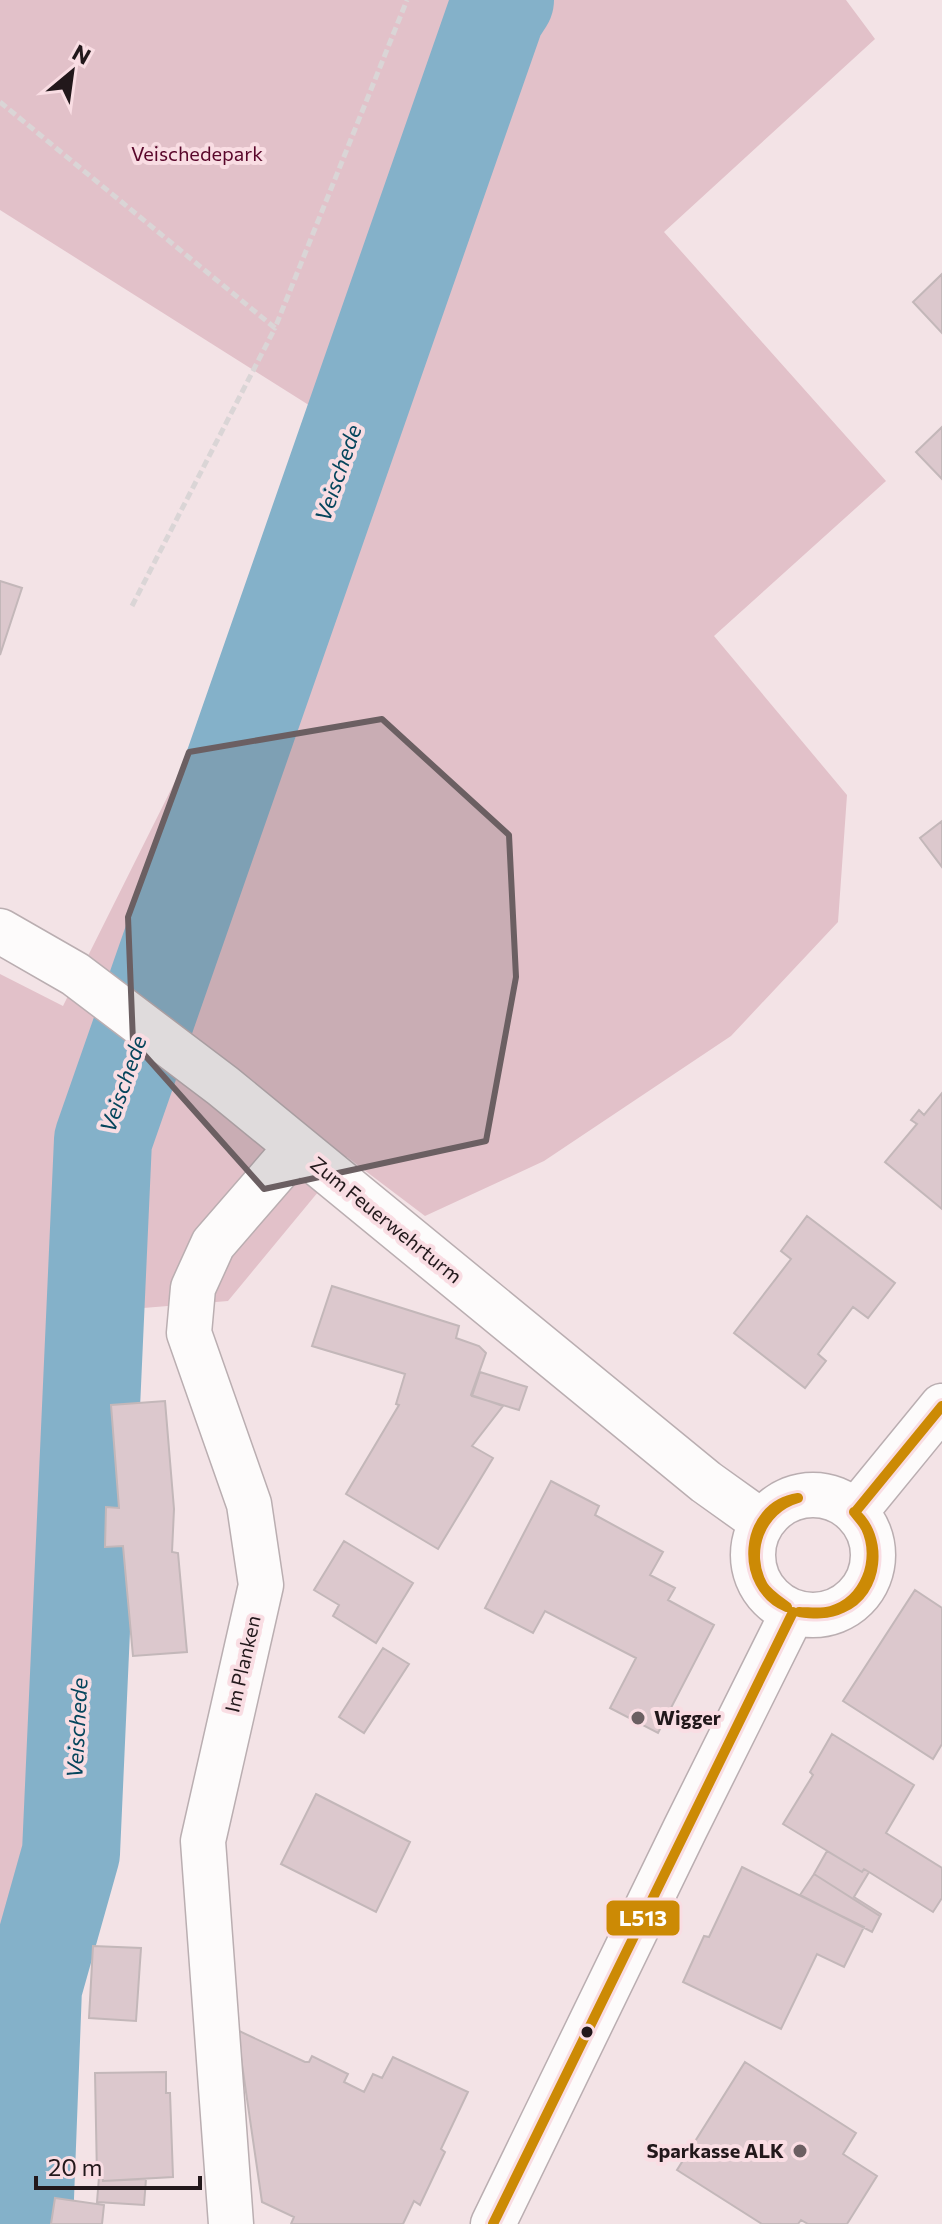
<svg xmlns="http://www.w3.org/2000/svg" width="942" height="2224" font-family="Commissioner,sans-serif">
<rect width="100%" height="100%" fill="#f3e3e6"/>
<path fill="#e2c1c9" d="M0 0H846L875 39 664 232 886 481 714 636 847 795 838 922 731 1036 544 1161 425 1216 347 1157 228 1301 71 1314 44 2224H0V974L63 1006 350 431 0 210Z"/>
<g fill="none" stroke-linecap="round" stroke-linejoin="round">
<path stroke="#84b1c9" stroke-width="98" d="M24 2224 33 1988 71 1853 103 1140 496 14 505 0"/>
</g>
<path fill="#dcc8cd" stroke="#c3b7b9" stroke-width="2" d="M942 274V333L913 302Z
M942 427V479L916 452Z
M0 581 22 588 0 655Z
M942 821V867L920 838Z
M942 1093V1209L885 1162 917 1124 911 1120 919 1110 924 1115Z
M807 1216 895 1283 868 1318 853 1307 818 1354 826 1361 805 1388 734 1333 791 1259 781 1251Z
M332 1286 459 1326 456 1338 479 1346 486 1353 471 1395 503 1406 472 1446 493 1458 438 1549 346 1494 399 1405 396 1404 405 1374 312 1346Z
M480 1372 527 1387 519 1410 472 1396Z
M165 1401 174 1509 172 1552 178 1553 187 1652 133 1656 123 1546 105 1547 106 1507 119 1508 111 1405Z
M551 1481 599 1506 595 1515 663 1552 650 1575 675 1588 668 1600 714 1625 658 1733 610 1708 636 1658 545 1611 533 1633 485 1608Z
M344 1541 413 1583 376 1643 333 1616 339 1605 314 1590Z
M915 1590 942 1608V1744L933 1759 843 1701Z
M383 1648 409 1664 364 1733 339 1717Z
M832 1734 914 1785 886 1833 942 1868V1898L933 1912 869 1872 864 1869 862 1872 783 1824 813 1775 810 1772Z
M316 1794 410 1842 376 1912 281 1864Z
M827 1851 862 1872 864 1869 869 1872 854 1897 881 1914 880 1916 814 1874Z
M742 1867 864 1927 844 1967 817 1954 781 2029 683 1982 704 1936 709 1937Z
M814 1874 880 1916 872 1932 800 1895Z
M93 1946 141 1948 136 2021 89 2018Z
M237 2030 305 2062H309L312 2056 348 2074 344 2082 364 2092 373 2074 382 2078 393 2057 468 2092 441 2149 445 2152 420 2205 414 2201 403 2224H291L294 2217 262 2202Z
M745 2062 856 2133 843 2154 877 2176 847 2224H808L801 2220 798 2224H762L677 2170Z
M166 2072V2093H170L173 2177 103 2181V2178L97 2177 95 2073Z
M99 2177 103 2178V2181L146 2179 144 2205 97 2202Z
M55 2198 104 2205 102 2224H51Z"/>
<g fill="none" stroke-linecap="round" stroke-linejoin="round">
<g stroke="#baaeb1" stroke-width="47">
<path id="minor" d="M0 931 75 974 223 1086 706 1482 762 1522
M231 2224 203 1841 261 1585 249 1504 189 1333 193 1288 213 1244 297 1147"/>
</g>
<g stroke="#baaeb1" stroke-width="47">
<path id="major" d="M753 1555a60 60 0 1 1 120 0a60 60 0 1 1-120 0Z
M856 1511 942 1406
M493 2224 685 1829 793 1612"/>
</g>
<path stroke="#dad5d6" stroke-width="5" stroke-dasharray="8 4" stroke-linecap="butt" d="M0 102 275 328 407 0
M132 606 275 328"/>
<use href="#minor" stroke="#fdfbfb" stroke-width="44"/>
<use href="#major" stroke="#fdfbfb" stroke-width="44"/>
<g stroke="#f9dde3" stroke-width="16">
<path id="bus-1" d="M856 1511 942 1406
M787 1607C738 1587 743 1506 798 1498
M787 1607C779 1601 768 1594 763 1586 744 1552 760 1509 798 1498
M799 1612C809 1612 821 1614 831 1611 865 1601 881 1560 866 1528 863 1522 858 1517 854 1512
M799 1612C814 1614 828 1615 842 1608 879 1593 884 1537 854 1512
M493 2224 793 1612"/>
</g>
<use href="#bus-1" stroke="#cc8a05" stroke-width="10"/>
</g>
<path fill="#6b5f62" fill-opacity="0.2" stroke="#6b5f62" stroke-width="6" stroke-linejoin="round" d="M382 719 509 835 516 977 486 1141 264 1189 133 1042 128 917 189 752Z"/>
<g fill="#6b5f62" stroke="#f9dde3" stroke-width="3">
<circle cx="638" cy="1718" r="8"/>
<circle cx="800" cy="2151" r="8"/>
</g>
<circle fill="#22181b" stroke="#f9dde3" stroke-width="3" cx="587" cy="2032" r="7"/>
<g text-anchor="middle" stroke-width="8" stroke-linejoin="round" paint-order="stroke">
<g font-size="20" fill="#59062a" stroke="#f9dde3">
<text x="197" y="161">Veischedepark</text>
</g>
<g font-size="20" fill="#22181b" stroke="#f9dde3">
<text transform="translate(386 1220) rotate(39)" y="7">Zum Feuerwehrturm</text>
<text transform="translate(243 1664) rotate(-77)" y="7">Im Planken</text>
</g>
<g font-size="20" font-weight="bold" fill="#22181b" stroke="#f9dde3" text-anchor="start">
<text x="654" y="1725">Wigger</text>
<text x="784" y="2158" text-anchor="end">Sparkasse ALK</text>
</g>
<g font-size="22" font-style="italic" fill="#05455c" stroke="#f9dde3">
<text transform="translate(338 473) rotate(-71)" y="8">Veischede</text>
<text transform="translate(123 1084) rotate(-71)" y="8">Veischede</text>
<text transform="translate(77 1728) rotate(-87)" y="8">Veischede</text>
</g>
</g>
<rect stroke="#f9dde3" stroke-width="3" x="605" y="1899" width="76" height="38" rx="8" fill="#cc8a05"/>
<g font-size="22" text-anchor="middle" font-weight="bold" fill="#fff">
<text x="643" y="1926">L513</text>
</g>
<g transform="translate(72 72) rotate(29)" stroke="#f9dde3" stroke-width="6" paint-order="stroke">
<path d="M0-6L14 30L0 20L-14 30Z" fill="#22181b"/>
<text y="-12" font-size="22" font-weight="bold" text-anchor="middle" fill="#22181b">N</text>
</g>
<path d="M36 2176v12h164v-12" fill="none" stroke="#22181b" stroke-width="4"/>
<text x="48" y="2176" font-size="24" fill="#22181b" stroke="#f9dde3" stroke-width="6" paint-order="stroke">20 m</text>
</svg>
